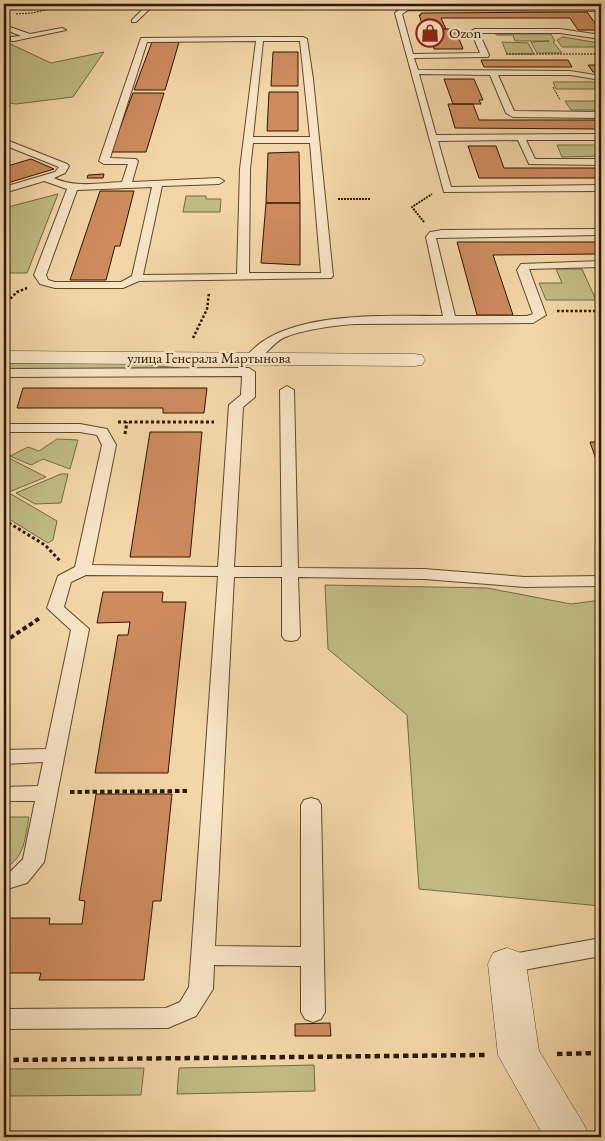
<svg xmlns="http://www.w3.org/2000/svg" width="605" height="1141" font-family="'EB Garamond',serif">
<rect width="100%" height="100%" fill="#f3d6a8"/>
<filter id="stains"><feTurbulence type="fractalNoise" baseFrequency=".004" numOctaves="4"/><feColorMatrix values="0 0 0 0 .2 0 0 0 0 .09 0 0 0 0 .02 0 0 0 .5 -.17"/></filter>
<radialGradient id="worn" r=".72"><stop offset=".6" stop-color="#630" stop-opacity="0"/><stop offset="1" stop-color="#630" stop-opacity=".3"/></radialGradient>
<path fill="#c0bc84" stroke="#766a42" d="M492 32 498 34H551L555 41 553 42 562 53H537L531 42 549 41H515L513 35H497Z
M563 37 599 43 601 47H562L557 40Z
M4 41 51 63 104 52 73 97 16 104 4 102Z
M502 42 528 43 534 54H507Z
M553 82H601V89H556Z
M565 101H601V110H571Z
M557 145H601V156L562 157Z
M58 194 27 273H4V208Z
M186 196H206V199H221L220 212H183Z
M556 269H582L596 300H546L539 283H562Z
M117 362 180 368 4 369V363Z
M57 439 78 440 70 469 43 459 31 465 10 456 28 447 39 451Z
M7 457 46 477 4 494V459Z
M61 474H68L61 503 35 504 16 493Z
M11 494 57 521 53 540 48 543 4 516V498Z
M325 585 487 588 571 604 601 600V906L419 889 407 715 328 649Z
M4 817H29C25 837 25 859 4 868Z
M314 1065 315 1091 177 1094 179 1068Z
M144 1068 141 1095 4 1096 8 1069Z"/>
<path fill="#cd8b5e" stroke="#2c1800" d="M587 12 600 30H578L570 18H441L446 29H424L419 15H421V13Z
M428 29H452L456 31 463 49H434Z
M152 42H179L165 90H134Z
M273 52H298V86H271Z
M481 60H568L572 67H484Z
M588 65H601V72H593Z
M444 79H474L483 100H479L481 104H453Z
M269 92H298V131H267Z
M133 93H164L146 152H111Z
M448 104H473L479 120H601V129L455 128Z
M468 146H496L504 168H601V178H479Z
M299 152 300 203H266L268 153Z
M31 159 54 169 4 184V167Z
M104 174 103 178H87L88 175Z
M100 191H134L120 246H115L106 280H70Z
M266 203H300V265L261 263Z
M457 242H601V254L493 255 513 315H477Z
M23 388H207L204 413H163V408H17Z
M150 432H202L190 557H130Z
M590 442H601V474Z
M103 592H163L162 602H186L168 773H95L118 635H128L130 622 97 623Z
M96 794H172L161 901H153L144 980H39L41 973H4V918H50L49 924H82L85 901 79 900Z
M330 1023 331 1036H295V1024Z"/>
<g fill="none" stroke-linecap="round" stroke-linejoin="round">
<g stroke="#5e482a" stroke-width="2">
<path id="lane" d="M148 4H155L136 22H132V20Z
M378 4 415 7H601V11L408 10 402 14 413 54 480 53 471 31 475 29H560L601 35V39L560 33H479L489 55 488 57 414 58 418 70 570 71 601 76V80L570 75H498L514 111 601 112V118L513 117 506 113 490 75 419 74 436 135 601 134V140H526L535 159H601V165L529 164 518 140 438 141 451 187 601 185V191L444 192 395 13 400 9Z
M4 25 30 34 62 28 66 30 14 41H11V37L21 36 4 29Z
M260 37H303L307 39 313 79 333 276 331 278 139 281 123 288H55L40 284 34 275 67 189 44 181 4 193V187L55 172 59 167 4 145V139L67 164 69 166 65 173 54 178C74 188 100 183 122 182L128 164H104L99 161 141 38ZM256 41 240 169 237 274 143 275 162 186 219 184 224 181 219 178 132 182 138 161 136 159 110 158 147 42ZM263 41H300L310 137H253ZM253 143H310L321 273H249L250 169ZM152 187 132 276 121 282H55L48 280 46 275 77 190Z
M601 229V235L436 238 455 316H527L533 314 517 270 521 264 601 261V267L529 269 546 315 533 323 356 324C336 325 301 330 283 338 271 344 262 363 248 360L246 357C282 309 389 316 443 316L426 237 430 232 442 230Z
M249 368 255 372V397L243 407 234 567H282L280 390 287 386 294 390 298 568 424 569 525 577 601 576V586L525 587 424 579 298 577 300 636 297 640 291 641 285 640 282 636V577H234L215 946 301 947V805L304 800 311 798 318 800 321 805 325 1012 321 1019 313 1022 305 1019 301 1012V966L214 965 213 989 196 1016 168 1028 4 1029V1009L166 1008 180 1002 189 987 218 576 86 575 71 582 64 607 89 629 44 862 27 883 4 890V874L11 871 23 859 35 801H4V787L38 786 43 762 4 764V750L46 749 71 630 47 608 58 576 75 567 102 445 97 435 80 432H4V424H80L107 429 116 445 92 565 218 567 229 405 241 395 242 376 4 377V369Z
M601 938V956L507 973 499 971 496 964 499 957 507 955Z"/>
</g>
<g stroke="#5e482a" stroke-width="1">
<path id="street" d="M4 351 414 354 422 355 425 360 422 365 414 366 4 363Z
M507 948 521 953 526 964 539 1051 583 1123 590 1137H544L498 1055 488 964 493 953Z"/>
</g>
<path stroke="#2c1800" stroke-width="1" stroke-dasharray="2 1" stroke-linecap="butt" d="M17 4 37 9
M45 4 36 7 45 9
M53 4 58 5 56 8
M4 11 37 4
M16 14 32 13 73 4
M506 54H596
M553 87 560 100"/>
<path stroke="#2c1800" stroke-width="2" stroke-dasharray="2 1" stroke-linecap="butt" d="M338 199H370
M424 222 412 207 432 194"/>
<path stroke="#2c1800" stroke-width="2.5" stroke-dasharray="2.5 2" stroke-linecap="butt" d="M4 305 17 292 27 288
M557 311H601
M193 338 207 309 209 293"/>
<path stroke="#2c1800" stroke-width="3" stroke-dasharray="3 2.5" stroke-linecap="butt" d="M118 422H214
M125 434 127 422
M4 520 45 545 60 561"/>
<path stroke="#2c1800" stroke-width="4" stroke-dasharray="4.5 3" stroke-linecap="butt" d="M4 642 40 618
M70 792 189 791"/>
<path stroke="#2c1800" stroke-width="4.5" stroke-dasharray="5.5 4" stroke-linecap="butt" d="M557 1054 601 1053
M4 1060 486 1055"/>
<use href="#lane" fill="#f7e4c6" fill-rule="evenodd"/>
<use href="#street" fill="#f7e4c6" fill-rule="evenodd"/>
</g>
<defs>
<g id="shop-ring" transform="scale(1.4375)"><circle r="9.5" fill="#f7e4c6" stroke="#8f2418" stroke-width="1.5"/><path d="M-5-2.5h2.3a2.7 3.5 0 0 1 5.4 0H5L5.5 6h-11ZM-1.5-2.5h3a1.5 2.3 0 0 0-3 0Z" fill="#8f2418"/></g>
</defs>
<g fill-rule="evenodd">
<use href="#shop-ring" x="430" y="33"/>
</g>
<g text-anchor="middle" stroke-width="4.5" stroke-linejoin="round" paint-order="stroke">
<g font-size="15" fill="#2c1800" stroke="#f7e4c6" text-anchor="start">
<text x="449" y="38">Ozon</text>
</g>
<g font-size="15" fill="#2c1800" stroke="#f7e4c6">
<text x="209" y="363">улица Генерала Мартынова</text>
</g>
</g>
<rect width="605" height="1141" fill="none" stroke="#f3d6a8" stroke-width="20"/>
<rect x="5" y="5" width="595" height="1131" fill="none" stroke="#2c1800" stroke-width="2.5"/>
<rect x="10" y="10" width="585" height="1121" fill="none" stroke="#2c1800"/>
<rect width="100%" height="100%" filter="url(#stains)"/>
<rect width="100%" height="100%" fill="url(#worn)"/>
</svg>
